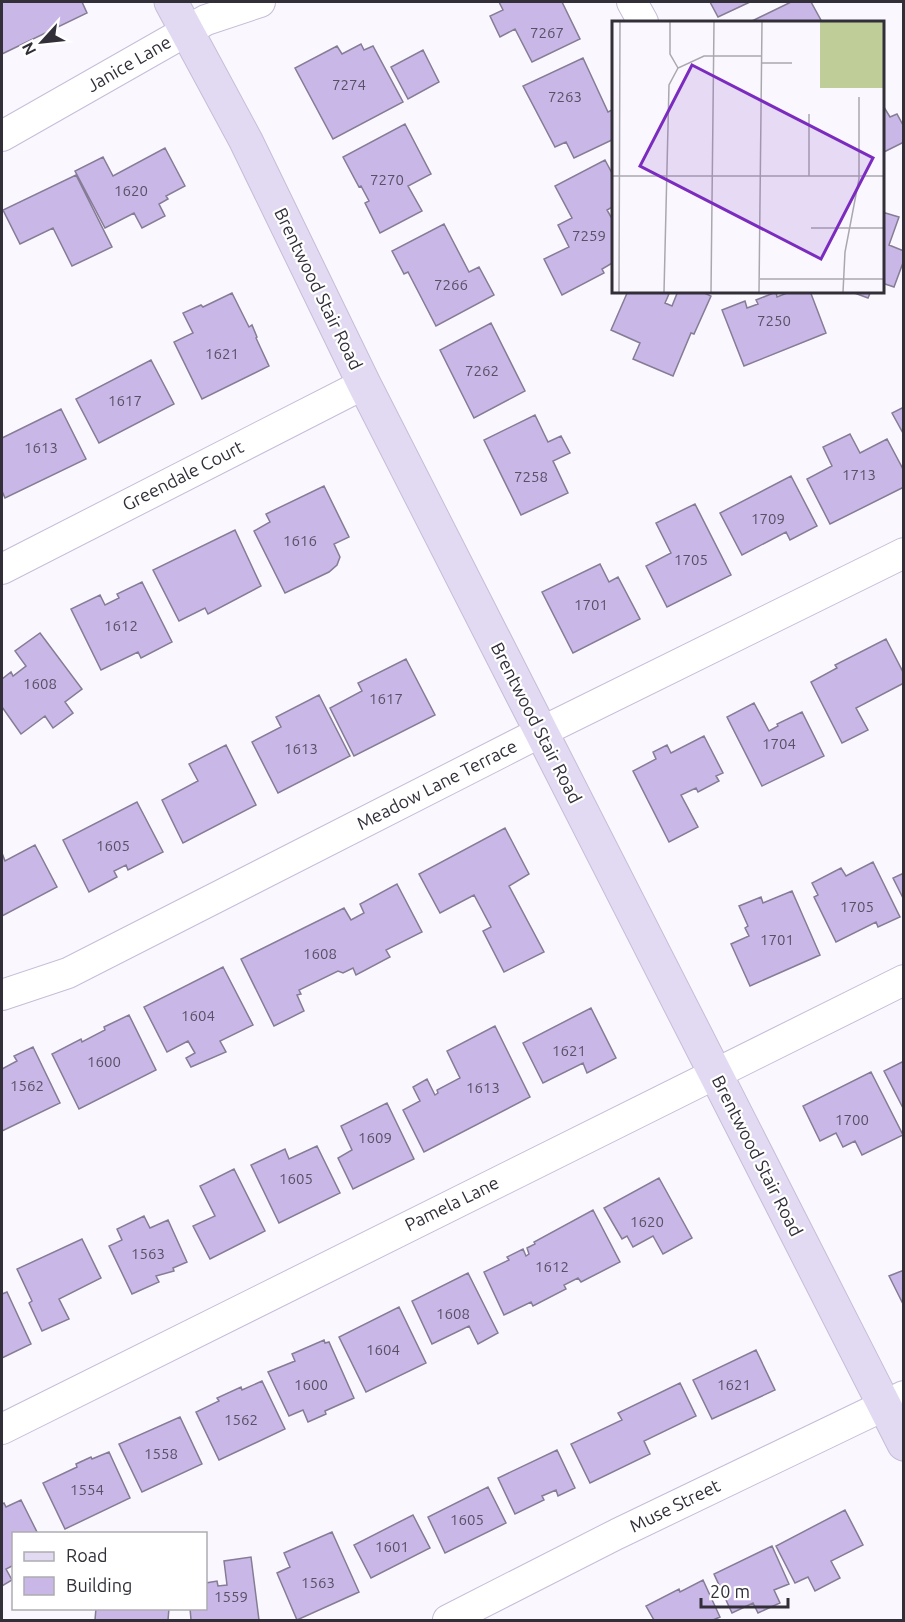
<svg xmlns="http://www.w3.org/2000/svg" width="905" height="1622" font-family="Ubuntu,sans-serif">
<rect width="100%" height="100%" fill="#faf8fe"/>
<path fill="#c9b7e8" stroke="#857c95" stroke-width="1.5" d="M2 2H82L87 13 2 54Z
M499 2H562L580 39 532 62 515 29 500 37 490 16 503 10Z
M710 2H750L718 17Z
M791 2H811L822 22H750Z
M361 44 364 50 373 46 403 102 333 139 295 68 337 46 342 54Z
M423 50 439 82 408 99 391 67Z
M583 58 608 112 614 109V139L574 158 566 142 555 147 523 86Z
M882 104 890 117 897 114 904 127V142L882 153Z
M405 124 431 174 408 186 422 211 380 233 365 203 369 201 361 186 359 187 343 157Z
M165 148 185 186 166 196 168 199 159 204 165 216 142 228 134 213 105 228 75 171 103 157 113 176Z
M605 160 614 177V206L607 210 614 222V262L602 269 604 273 562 295 544 259 569 247 558 225 572 218 555 186Z
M76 175 112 247 72 266 53 228 20 244 3 210Z
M882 212 899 217 889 245 904 251V260L894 287 882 283Z
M444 224 469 272 479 267 494 295 436 326 408 272 404 274 392 251Z
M628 291H662L669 294 665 303 672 306 678 291H700L711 296 694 334 691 333 673 376 633 359 640 343 611 330Z
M792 291H810L826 333 744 366 722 310 745 301 747 308 758 304 756 300 776 292 777 297Z
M849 291H871L868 298Z
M232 293 249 327 252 325 257 337 256 338 269 366 202 399 174 342 193 333 183 313 201 305 203 307Z
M491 323 525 391 474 418 440 350Z
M151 360 174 404 99 443 76 399Z
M904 407V435L892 413Z
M61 409 86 459 5 498 2 491V438Z
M535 415 548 442 561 436 570 453 553 461 568 493 521 515 484 440Z
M850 434 860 453 887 439 904 471V487L830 524 807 479 832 466 823 447Z
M791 476 817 526 790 540 786 532 742 555 720 513Z
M324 486 349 537 334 544 340 557 337 565 329 572 285 593 254 531 270 522 266 514Z
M695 504 731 575 667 607 646 566 671 553 656 523Z
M235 530 261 586 208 614 205 608 179 621 153 570Z
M600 564 609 582 618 577 640 619 573 653 542 592Z
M142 582 172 642 141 658 138 652 101 670 71 609 100 595 105 605 119 598 117 594Z
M40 633 82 689 65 702 73 713 53 728 45 716 21 734 2 707V679L11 672 13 676 26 666 15 651Z
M886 639 904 674V683L856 708 868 730 842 743 811 682 837 668 835 665Z
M406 659 435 715 354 756 330 708 362 691 358 683Z
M319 695 350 756 278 793 252 742 281 727 276 717Z
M754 703 769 731 778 726 777 724 802 712 824 756 762 786 727 717Z
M704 736 723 773 716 776 719 781 698 792 696 788 681 795 698 827 669 842 633 771 656 759 653 752 667 745 671 753Z
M226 745 256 805 183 843 162 800 198 781 189 764Z
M137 802 163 852 128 870 126 865 114 871 117 877 89 892 63 840Z
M505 828 529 874 509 886 544 952 504 972 483 931 491 927 474 895 440 913 419 874Z
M35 845 57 887 2 916V853L5 861Z
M873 862 900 917 878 927 876 922 836 942 814 897 818 895 812 883 841 868 846 876Z
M904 873V900L893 878Z
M397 884 422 932 386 950 390 957 356 975 353 968 343 973 338 971 299 990 301 994 297 995 304 1011 274 1026 241 959 344 908 351 920 364 913 360 904Z
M792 891 820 955 750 986 731 944 749 936 745 928 748 926 739 906 761 897 763 903Z
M223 967 253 1025 220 1041 226 1052 191 1067 186 1058 195 1053 188 1041 167 1052 144 1007Z
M591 1008 616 1058 587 1073 583 1063 543 1083 523 1043Z
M129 1015 156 1070 79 1109 52 1054 81 1039 82 1042 105 1030 104 1027Z
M495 1026 530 1097 424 1152 403 1110 420 1101 413 1087 427 1079 435 1095 438 1093 437 1090 460 1078 447 1051Z
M33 1047 60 1103 2 1131V1069L17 1061 14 1056Z
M904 1061V1110L884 1071Z
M871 1072 903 1135 862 1155 855 1141 843 1147 836 1133 820 1141 803 1106Z
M387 1103 414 1159 353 1189 338 1158 352 1150 341 1126Z
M317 1146 340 1193 279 1223 251 1165 285 1149 289 1159Z
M234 1169 265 1231 210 1259 193 1226 215 1216 200 1186Z
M659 1178 692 1238 663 1254 653 1236 633 1247 627 1236 622 1239 604 1208Z
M593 1210 620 1262 581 1282 578 1278 564 1285 566 1289 533 1306 531 1302 504 1315 484 1272 509 1260 507 1257 523 1249 526 1256 529 1254 527 1248 535 1244 534 1242Z
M144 1216 150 1228 168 1220 187 1262 173 1268 174 1271 156 1276 159 1282 132 1294 109 1246 122 1240 117 1229Z
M82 1239 101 1278 59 1299 69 1319 42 1331 29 1303 32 1301 17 1269Z
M904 1270V1306L889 1276Z
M468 1273 498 1333 478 1344 469 1326 432 1344 412 1301Z
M7 1292 31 1344 2 1358V1294Z
M399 1307 426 1363 366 1392 339 1337Z
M324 1340 325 1343 329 1342 354 1398 325 1411 326 1414 308 1422 303 1410 289 1416 268 1372 295 1361 292 1354Z
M756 1350 775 1390 712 1419 693 1380Z
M262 1381 285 1429 219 1460 196 1412 219 1401 217 1398 241 1387 242 1390Z
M680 1383 696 1416 644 1441 650 1454 590 1483 571 1444 622 1420 618 1413Z
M180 1417 202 1464 142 1492 119 1444Z
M557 1450 575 1488 558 1496 556 1490 542 1496 544 1500 515 1514 498 1478Z
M109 1452 130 1498 65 1529 43 1483 77 1467 76 1464 91 1457 92 1459Z
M488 1487 506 1523 445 1553 428 1517Z
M21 1500 38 1534H14V1565L6 1569 12 1580 2 1586V1504L4 1503 6 1507Z
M845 1510 863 1545 831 1561 840 1578 815 1591 808 1577 795 1583 776 1546Z
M413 1515 430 1548 371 1578 354 1545Z
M332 1532 359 1592 297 1620 277 1573 290 1567 284 1553Z
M772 1546 789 1584 774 1590 780 1603 758 1613 753 1603 732 1613 714 1574Z
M251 1557 259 1620H191L190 1608H206V1583L217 1581 218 1586 227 1585 224 1561Z
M703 1580 720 1617 713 1620H654L646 1606 679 1589 680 1592Z
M96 1608H169L168 1620H95Z"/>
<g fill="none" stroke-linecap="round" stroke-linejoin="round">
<g stroke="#c6bdd8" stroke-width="32">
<path id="street" d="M632 2 643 22
M2 136 206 20 260 2
M2 569 364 384
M2 995 68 973 541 732 904 553
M2 1429 904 980
M448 1620 617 1534 904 1396"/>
</g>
<g stroke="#c6bdd8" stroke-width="35">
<path id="secondary" d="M171 2 246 141 364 384 904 1444"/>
</g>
<use href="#street" stroke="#fff" stroke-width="30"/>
<use href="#secondary" stroke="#e2d9f2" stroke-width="33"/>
</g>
<g text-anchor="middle" stroke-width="4.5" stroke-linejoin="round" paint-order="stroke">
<g font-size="15" fill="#585165">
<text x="547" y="38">7267</text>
<text x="349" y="90">7274</text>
<text x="565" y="102">7263</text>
<text x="387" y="185">7270</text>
<text x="131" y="196">1620</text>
<text x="589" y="241">7259</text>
<text x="451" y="290">7266</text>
<text x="774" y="326">7250</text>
<text x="222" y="359">1621</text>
<text x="482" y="376">7262</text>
<text x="125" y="406">1617</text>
<text x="41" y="453">1613</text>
<text x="859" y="480">1713</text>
<text x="531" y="482">7258</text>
<text x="768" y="524">1709</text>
<text x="300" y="546">1616</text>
<text x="691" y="565">1705</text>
<text x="591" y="610">1701</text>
<text x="121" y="631">1612</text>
<text x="40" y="689">1608</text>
<text x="386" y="704">1617</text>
<text x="779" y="749">1704</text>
<text x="301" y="754">1613</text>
<text x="113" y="851">1605</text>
<text x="857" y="912">1705</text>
<text x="777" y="945">1701</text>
<text x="320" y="959">1608</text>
<text x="198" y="1021">1604</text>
<text x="569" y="1056">1621</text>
<text x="104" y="1067">1600</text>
<text x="27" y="1091">1562</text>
<text x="483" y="1093">1613</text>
<text x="852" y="1125">1700</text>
<text x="375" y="1143">1609</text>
<text x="296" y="1184">1605</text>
<text x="647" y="1227">1620</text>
<text x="148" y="1259">1563</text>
<text x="552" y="1272">1612</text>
<text x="453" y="1319">1608</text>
<text x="383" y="1355">1604</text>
<text x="311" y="1390">1600</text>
<text x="734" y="1390">1621</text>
<text x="241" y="1425">1562</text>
<text x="161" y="1459">1558</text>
<text x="87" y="1495">1554</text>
<text x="467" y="1525">1605</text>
<text x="392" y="1552">1601</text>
<text x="318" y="1588">1563</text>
<text x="231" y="1602">1559</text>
</g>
<g font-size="18" fill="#322f39" stroke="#fff">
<text transform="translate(129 64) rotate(-30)" y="6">Janice Lane</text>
<text transform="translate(318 289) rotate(64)" y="6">Brentwood Stair Road</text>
<text transform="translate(183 476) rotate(-27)" y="6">Greendale Court</text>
<text transform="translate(536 723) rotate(63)" y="6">Brentwood Stair Road</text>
<text transform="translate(437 785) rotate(-27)" y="6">Meadow Lane Terrace</text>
<text transform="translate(757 1156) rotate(63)" y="6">Brentwood Stair Road</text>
<text transform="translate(452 1204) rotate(-26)" y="6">Pamela Lane</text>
<text transform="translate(675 1506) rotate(-26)" y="6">Muse Street</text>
</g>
</g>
<g transform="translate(612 21)">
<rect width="272" height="272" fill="#faf8fe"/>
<path d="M208 1H271V67H208Z" fill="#bfcd99"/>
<path fill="none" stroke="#aaa8af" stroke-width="1.5" d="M58 1V33L66 47M150 42H180M197 93V155M0 155H272M199 207H272M148 258H272M7 271 8 1M52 271 57 64 66 47 92 35H150M99 271 102 1M147 271 150 1M231 271 233 231 247 158V76"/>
<path fill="#7b2cbf" fill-opacity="0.15" stroke="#7b2cbf" stroke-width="3" d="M80 44 261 137 209 238 28 145Z"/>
<rect width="272" height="272" fill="none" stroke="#322f39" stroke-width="3"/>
</g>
<rect width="905" height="1622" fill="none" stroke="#322f39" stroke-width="6"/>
<rect x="12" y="1532" width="195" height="78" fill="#ffffff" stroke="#adacb0" stroke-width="1.5"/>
<rect x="24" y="1552" width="30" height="9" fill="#e2d9f2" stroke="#adacb0" stroke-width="1.5"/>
<text x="66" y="1562" font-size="18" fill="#322f39">Road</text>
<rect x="24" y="1577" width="30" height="18" fill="#c9b7e8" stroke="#adacb0" stroke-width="1.5"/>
<text x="66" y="1592" font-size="18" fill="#322f39">Building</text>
<g transform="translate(42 42) rotate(243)" stroke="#ffffff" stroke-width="4.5" paint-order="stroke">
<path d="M0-4.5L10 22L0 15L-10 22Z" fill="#322f39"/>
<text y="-9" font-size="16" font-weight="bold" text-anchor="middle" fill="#322f39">N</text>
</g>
<path d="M701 1598v9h87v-9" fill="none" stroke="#322f39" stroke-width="3"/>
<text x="710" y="1598" font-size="18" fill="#322f39" stroke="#ffffff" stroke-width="4.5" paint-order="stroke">20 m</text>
</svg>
